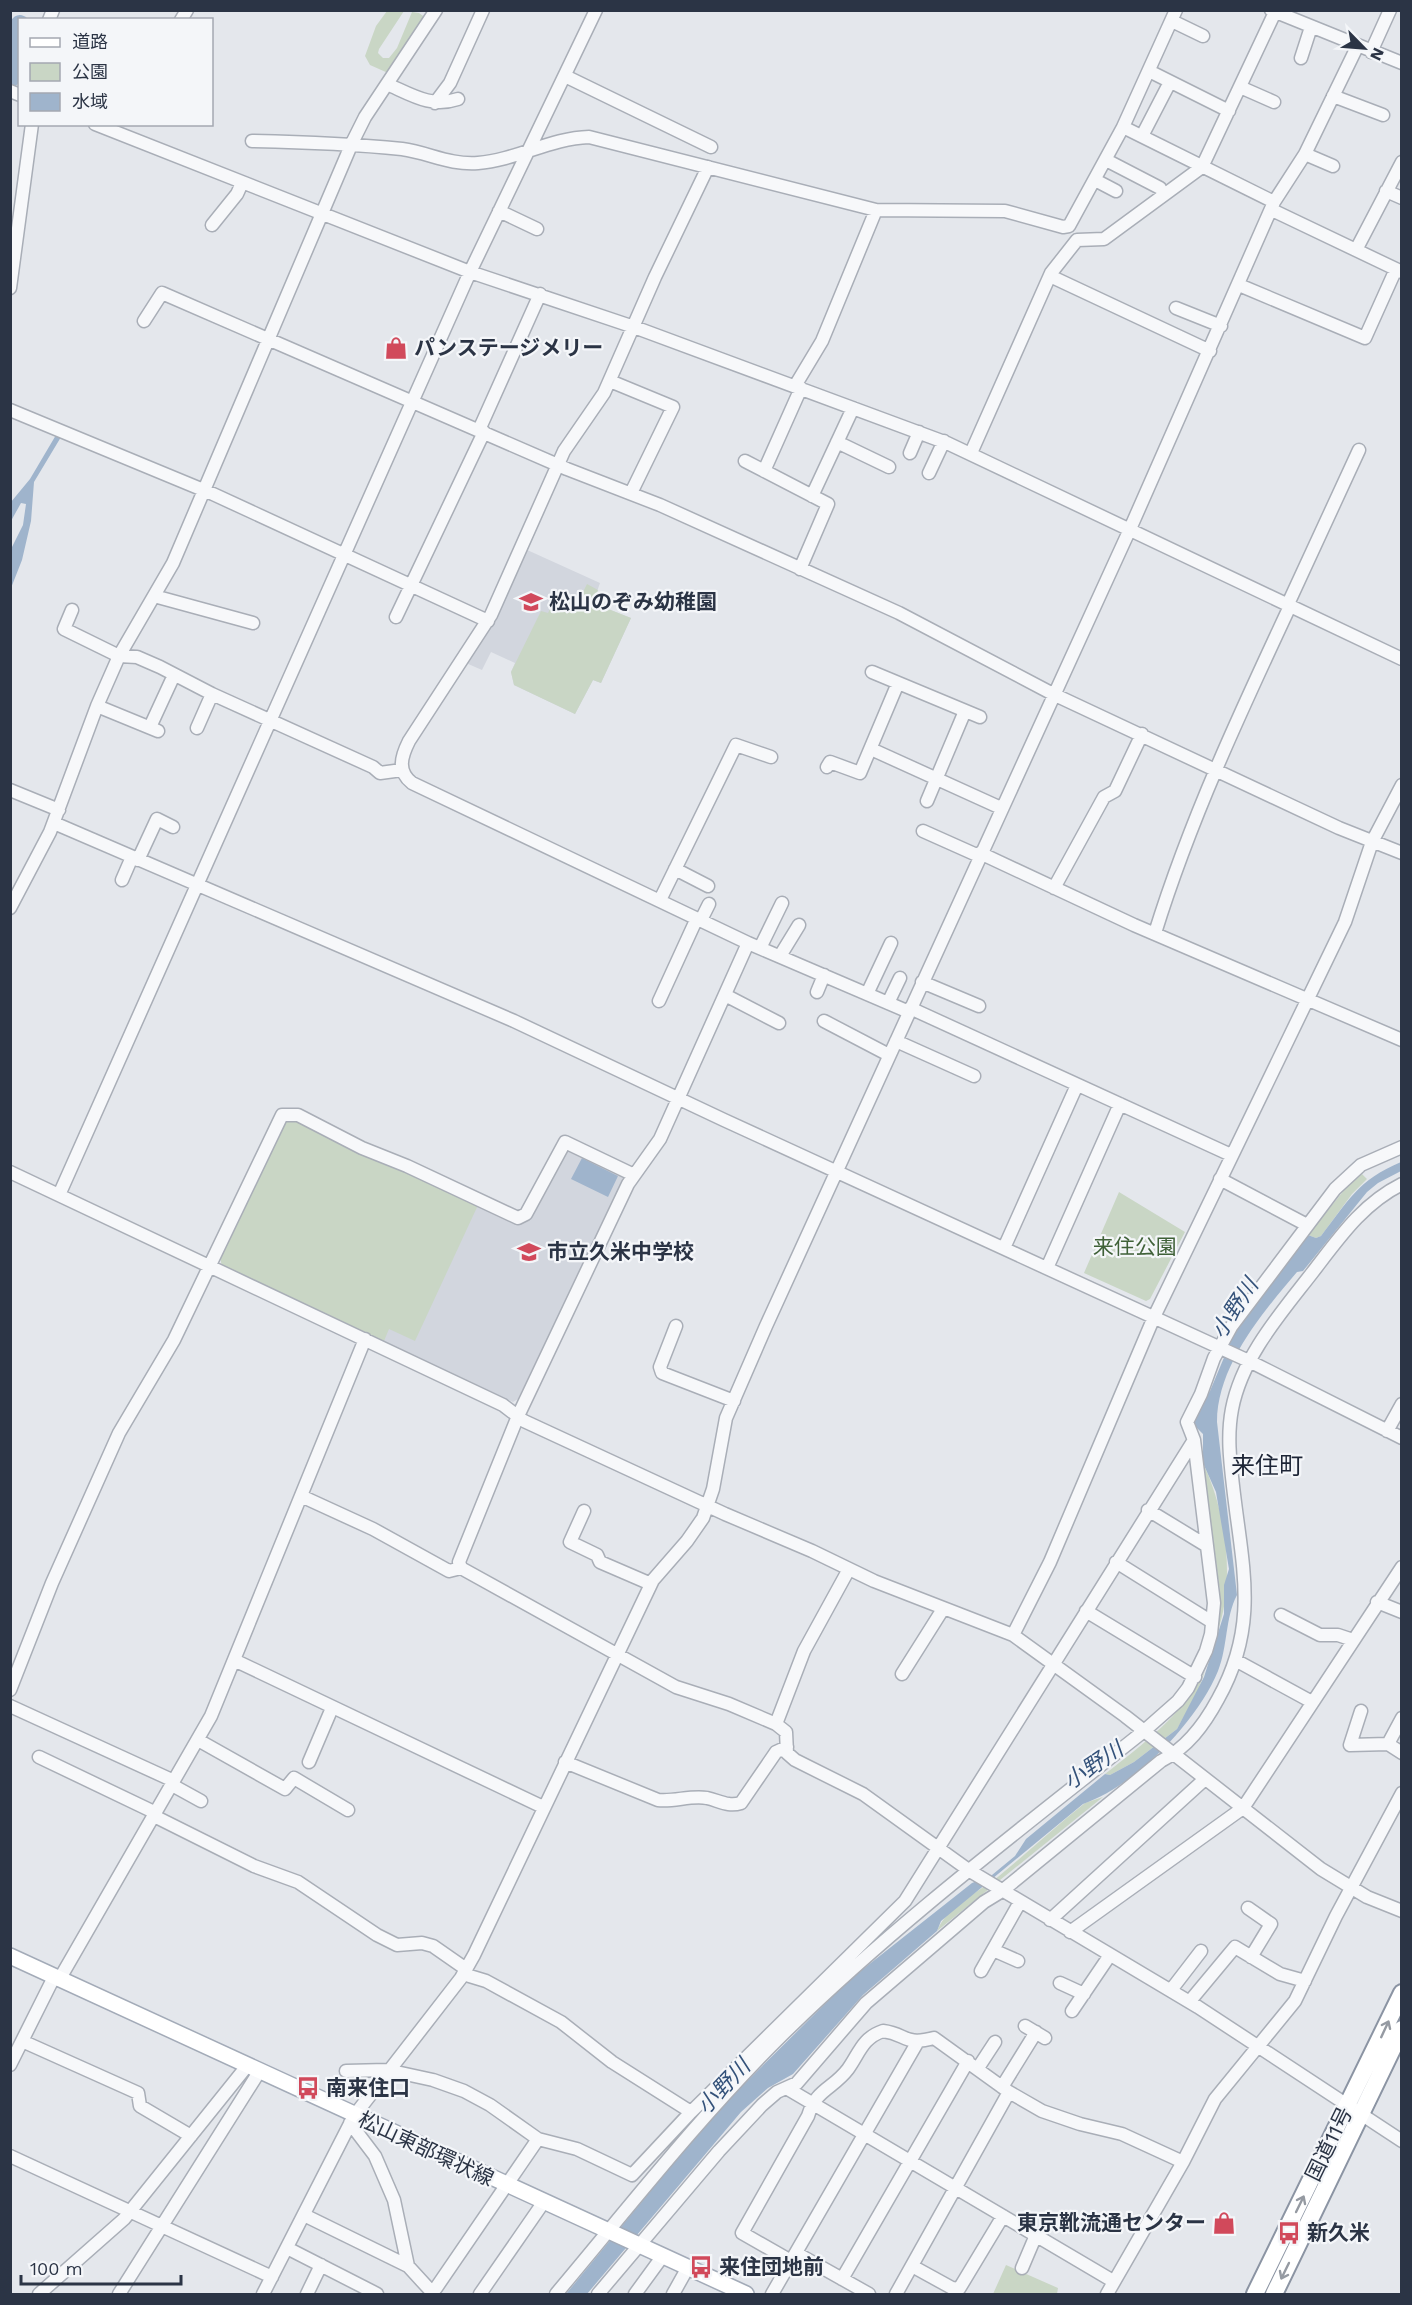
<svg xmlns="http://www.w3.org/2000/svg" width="1412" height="2305" font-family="'Work Sans','Noto Sans JP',sans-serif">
<rect width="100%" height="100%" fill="#e4e7ec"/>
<path fill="#d2d6de" d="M525 549 600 583 593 603 631 618 601 683 593 680 575 714 514 685 511 672 515 663 491 652 482 670 466 663Z
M279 1125 522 1223 528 1217 564 1147 626 1175 518 1399 513 1402 266 1287Z"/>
<path fill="#c9d6c5" d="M387 11H404L379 49 378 53 383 58H389L397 48 412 12 419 13 426 18 388 73 370 65 365 56 376 26Z
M587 584 598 590 593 603 631 618 601 683 593 680 575 714 514 685 511 672 541 611 548 613 558 593 578 602Z
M291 1117 479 1203 415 1341 389 1329 384 1341 222 1267 220 1257 279 1125Z
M1362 1174 1367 1179 1352 1194 1321 1236 1316 1238 1308 1235 1345 1189Z
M1119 1192 1185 1232 1150 1299 1146 1301 1084 1273Z
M1203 1463C1226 1512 1236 1581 1217 1633L1220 1592Z
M1205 1671 1197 1693 1177 1729 1134 1762 1110 1775 1105 1774C1143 1744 1183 1715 1205 1671Z
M1103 1797 937 1931C948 1905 978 1893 999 1876 1028 1852 1055 1827 1085 1803Z
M1006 2265 1058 2288 1057 2294H993Z"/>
<path fill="#9fb4cc" d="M56 435 61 437 34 482 31 521 22 560 11 588V549L23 525 26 504 21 503 11 521V502L30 479Z
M582 1158 618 1176 608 1197 571 1179Z
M1401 1162V1171L1378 1183 1367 1192 1303 1271 1297 1272C1263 1312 1217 1366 1217 1422L1237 1595C1225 1618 1228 1646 1218 1671 1197 1722 1135 1786 1083 1804L941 1921 937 1931 863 1995 793 2074 768 2088 741 2112 587 2294H566L713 2115 848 1981 972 1883 992 1875 1015 1856 1026 1839 1105 1774 1110 1775 1134 1762 1177 1729 1204 1677 1224 1614V1585L1229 1569 1216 1492 1203 1463V1434L1193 1424 1194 1418 1210 1391 1233 1336 1308 1235 1316 1238 1321 1236C1348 1201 1358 1180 1401 1162Z"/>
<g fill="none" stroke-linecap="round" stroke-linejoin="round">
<path stroke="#9fb4cc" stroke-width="20" d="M10 78 20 25"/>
<g stroke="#a9aeb7" stroke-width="15">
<path id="minor" d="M1176 10 1123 127 1274 202
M1271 10 1402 63
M49 20 53 10
M181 20 187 10
M1172 21 1203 36
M1371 52 1390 10
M1301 58 1311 27
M1149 71 1229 111
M565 76 711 147
M387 84C412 95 431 108 458 99
M1240 87 1274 102
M10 91 20 95
M1333 96 1383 115
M435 103 450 83 483 10
M95 124 470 272 634 327 947 443 1402 659
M1142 136 1170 82
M252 141C302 142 352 144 402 149 430 153 449 165 478 163 516 160 551 138 589 137L876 210 1005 211 1063 227 1069 226 1123 127
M1305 154 1333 166
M1106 160 1160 188
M708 167 655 277 604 393 564 451 491 615 409 741C401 757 397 771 412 783L748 943
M1095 180 1116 191
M1386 191 1402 198
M1272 210 1402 272
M499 211 537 229
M212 225 237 194 242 183
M1356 250 1402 162
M1050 276 1210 351
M1239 285 1365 338 1396 269
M10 288 32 124
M1176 308 1221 326
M144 321 162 293 567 469 660 505 899 613 1053 694 1339 828 1402 853
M610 381 673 407 631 493
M795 386 822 341 876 210
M10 410 213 494 488 621
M479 430 540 294
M837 442 889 467
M910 453 919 432
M971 453 1051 273 1077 240 1104 239 1202 167 1276 10
M745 461 828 504 800 569
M764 471 801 388
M929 473 944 441
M812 496 853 408
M154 596 253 623
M1288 604 1359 450
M72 610 64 629 119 656 137 657 160 667 212 694 373 767 380 773 402 770
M396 617 484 432
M872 672 980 717
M97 706 158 731
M150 727 174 675
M197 728 212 694
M871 749 1001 808
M827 767 830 762 860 773 898 683
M10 790 59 810
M927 801 965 711
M54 823 514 1021 724 1120 1251 1362 1402 1438
M923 831 979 856
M980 853 1134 925 1402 1040
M138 860 157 819 173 827
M675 869 708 886
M122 880 132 857
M1054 888 1104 797 1115 791 1142 734
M660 900 736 745 771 757
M10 908 50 832 97 706 119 656 173 563 352 143 365 117 436 10
M701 920 709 904
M1155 933C1190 820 1240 713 1290 606
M760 948 782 903
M780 956 799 925
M922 982 979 1006
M817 992 824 975
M867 994 891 943
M725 995 779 1023
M659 1001 697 918
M888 1003 900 978
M910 1008 1231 1155
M909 1012 748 943 660 1139 628 1184 518 1416 459 1562 461 1568 676 1687 729 1704 776 1724 786 1732 787 1753 795 1760 863 1794 970 1871 1198 2007 1402 2141
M824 1021 889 1055
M896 1041 974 1076
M10 1172 503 1405 524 1421 725 1514 812 1551 874 1581 1013 1635 1125 1716 1321 1869 1367 1897 1402 1911
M1220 1179 1307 1225
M59 1195 470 272 596 10
M1004 1248 1077 1085
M1047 1268 1120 1104
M676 1326 660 1367 662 1373 734 1401
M1387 1431 1402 1404
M301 1496 373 1529 449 1571 461 1568
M1148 1510 1207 1546
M584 1511 570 1542 597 1555 600 1562 651 1584
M1116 1562 1212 1622
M1377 1602 1402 1612
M1086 1611 1195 1677
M1281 1615 1320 1635H1338L1353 1640
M1013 1635 1050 1562 1154 1317 1345 922 1372 842 1402 785
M234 1660 543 1807
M1237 1661 1312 1702
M902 1674 943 1609
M10 1690 52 1583 119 1433 174 1340 282 1115H298L362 1148 407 1166 518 1218 526 1214 565 1142 634 1175
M10 1706 174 1781
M1361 1711 1350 1745 1388 1744
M1402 1718 1388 1744 1402 1753
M776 1724 804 1651 849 1569
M198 1740 285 1789 294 1778 348 1810
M39 1757 156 1813
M309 1762 332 1708
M565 1762 658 1800C674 1802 691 1795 707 1798 720 1801 728 1807 741 1803L776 1752 787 1747
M172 1785 201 1801
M154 1816 254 1866 298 1882 377 1935 397 1945 422 1943 433 1946 466 1969
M1248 1908 1271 1924 1251 1957
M1050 1920 1205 1779
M1070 1932 1243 1808 1402 1567
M993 1950 1018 1961
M981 1971 1020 1902
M463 1974 486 1981 561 2022 612 2062 691 2112
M59 1980 211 1716 365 1339
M1060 1983 1084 1994
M1171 1990 1201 1951
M1190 2001 1235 1947 1280 1974 1305 1981
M1072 2011 1110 1955
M1025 2026 1045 2038
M22 2041 138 2093 140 2106 191 2136
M10 2065 54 1977
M978 2068 995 2042
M346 2071 387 2070 433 2080 464 2091 490 2105 538 2139 577 2149 632 2175 691 2112 905 1901 1194 1440
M1002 2087 1036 2032
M788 2089 1113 2281
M350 2123 375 2156 394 2200 408 2266
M10 2156 272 2277
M304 2215 408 2266 430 2290 436 2288 538 2139
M287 2248 377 2294
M796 2253 869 2294
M791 2261 742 2233 808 2116C816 2089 833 2089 848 2069 859 2054 862 2038 883 2031 907 2034 904 2046 934 2038L1009 2092 1042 2111 1080 2124 1122 2134 1183 2162
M912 2266 952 2288 959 2289 1003 2216
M1022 2268 1036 2235
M842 2279 968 2061
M39 2294 124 2219 247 2066
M119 2294 259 2072
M263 2294 354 2116 461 1978 474 1955 653 1580 687 1541 703 1518 713 1489 726 1418 766 1326 1130 529 1274 202 1305 154 1357 47
M307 2294 321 2265
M480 2294 543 2203
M556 2294C630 2206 700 2116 782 2035 895 1924 1021 1829 1144 1731L1178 1701 1188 1688 1206 1651 1211 1634 1214 1603 1194 1440 1187 1422 1201 1394 1214 1358 1231 1327 1335 1189 1361 1165 1402 1147
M598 2294 719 2151 762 2105 777 2092 797 2083 866 2003 984 1902 1002 1891 1161 1761C1187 1748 1204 1725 1218 1699 1260 1624 1242 1566 1233 1486 1230 1460 1227 1435 1232 1409 1242 1357 1281 1313 1312 1273 1339 1238 1362 1204 1402 1184
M635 2294 662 2257
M673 2294 687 2269
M772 2294 917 2043
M896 2294 1009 2092
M1107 2294 1183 2162 1215 2099 1295 2001 1336 1916 1402 1793"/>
</g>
<g stroke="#a3abb8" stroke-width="18">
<path id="major" d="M10 1956 746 2294"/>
</g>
<g stroke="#8b94a3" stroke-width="20">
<path id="highway" d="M1255 2294 1402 1993
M1274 2294 1402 2029"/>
</g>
<use href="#minor" stroke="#f7f8fa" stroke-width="12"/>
<use href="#major" stroke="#fff" stroke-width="15"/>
<use href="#highway" stroke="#fff" stroke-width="16"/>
</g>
<defs><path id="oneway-shaft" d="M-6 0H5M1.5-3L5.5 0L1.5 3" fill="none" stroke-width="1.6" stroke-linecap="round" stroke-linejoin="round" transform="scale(1.5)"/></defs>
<g stroke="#959aa2">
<use href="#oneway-shaft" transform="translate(1385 2029) rotate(-65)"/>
<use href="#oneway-shaft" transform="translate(1300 2204) rotate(-64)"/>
<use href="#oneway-shaft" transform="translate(1285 2271) rotate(116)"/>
</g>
<defs>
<g id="shop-bare" transform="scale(1.8)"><path d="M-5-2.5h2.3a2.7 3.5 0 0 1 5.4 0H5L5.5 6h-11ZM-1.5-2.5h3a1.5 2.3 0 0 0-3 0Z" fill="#d1495b" stroke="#f4f6f9" stroke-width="2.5" paint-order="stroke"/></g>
<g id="school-bare" transform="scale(1.8)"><path d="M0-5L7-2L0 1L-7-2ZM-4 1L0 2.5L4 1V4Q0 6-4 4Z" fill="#d1495b" stroke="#f4f6f9" stroke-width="2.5" paint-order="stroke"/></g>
<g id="bus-bare" transform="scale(1.8)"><path d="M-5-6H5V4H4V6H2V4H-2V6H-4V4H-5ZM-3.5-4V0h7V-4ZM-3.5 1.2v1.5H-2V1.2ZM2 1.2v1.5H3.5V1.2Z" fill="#d1495b" stroke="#f4f6f9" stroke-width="2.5" paint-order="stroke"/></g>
</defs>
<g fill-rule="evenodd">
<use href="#shop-bare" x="396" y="348"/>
<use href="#school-bare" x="531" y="602"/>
<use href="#school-bare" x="529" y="1252"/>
<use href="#bus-bare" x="308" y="2088"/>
<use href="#shop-bare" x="1224" y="2223"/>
<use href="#bus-bare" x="1289" y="2233"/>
<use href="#bus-bare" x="701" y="2267"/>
</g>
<g text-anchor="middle" stroke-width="4.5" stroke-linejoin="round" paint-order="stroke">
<g font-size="21" font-weight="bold" fill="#2b3445" stroke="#f4f6f9" text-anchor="start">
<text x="414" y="355">パンステージメリー</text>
<text x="549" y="609">松山のぞみ幼稚園</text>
<text x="547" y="1259">市立久米中学校</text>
<text x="326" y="2095">南来住口</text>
<text x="1206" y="2230" text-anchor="end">東京靴流通センター</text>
<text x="1307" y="2240">新久米</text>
<text x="719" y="2274">来住団地前</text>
</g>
<g font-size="21" fill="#3f6138" stroke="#f4f6f9">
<text x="1135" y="1254">来住公園</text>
</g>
<g font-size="21" fill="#2b3445" stroke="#f4f6f9">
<text transform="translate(1329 2144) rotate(-64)" y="7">国道11号</text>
<text transform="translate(426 2149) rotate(25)" y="7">松山東部環状線</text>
</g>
<g font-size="22" font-style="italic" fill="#34527a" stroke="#f4f6f9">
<text transform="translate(1234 1308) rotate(-57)" y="8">小野川</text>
<text transform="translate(1093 1765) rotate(-34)" y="8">小野川</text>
<text transform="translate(723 2086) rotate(-47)" y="8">小野川</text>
</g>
<g font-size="24" fill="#1d2536" stroke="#f4f6f9">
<text x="1267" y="1474">来住町</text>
</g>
</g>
<rect width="1412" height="2305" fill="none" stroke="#2b3445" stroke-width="24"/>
<rect x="18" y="18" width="195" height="108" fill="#f4f6f9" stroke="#a4a8b1" stroke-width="1.5"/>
<rect x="30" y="38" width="30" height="9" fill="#ffffff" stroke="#a4a8b1" stroke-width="1.5"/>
<text x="72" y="48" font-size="18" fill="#2b3445">道路</text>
<rect x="30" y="63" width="30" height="18" fill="#c9d6c5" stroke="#a4a8b1" stroke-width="1.5"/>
<text x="72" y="78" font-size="18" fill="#2b3445">公園</text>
<rect x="30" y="93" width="30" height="18" fill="#9fb4cc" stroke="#a4a8b1" stroke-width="1.5"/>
<text x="72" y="108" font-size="18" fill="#2b3445">水域</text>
<g transform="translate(1364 48) rotate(115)" stroke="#f4f6f9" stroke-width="4.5" paint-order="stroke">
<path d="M0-4.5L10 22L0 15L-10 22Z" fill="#2b3445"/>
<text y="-9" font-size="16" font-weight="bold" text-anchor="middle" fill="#2b3445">N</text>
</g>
<path d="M21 2275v9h160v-9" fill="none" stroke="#2b3445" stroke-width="3"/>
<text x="30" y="2275" font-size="18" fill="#2b3445" stroke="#f4f6f9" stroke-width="4.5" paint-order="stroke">100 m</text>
</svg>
